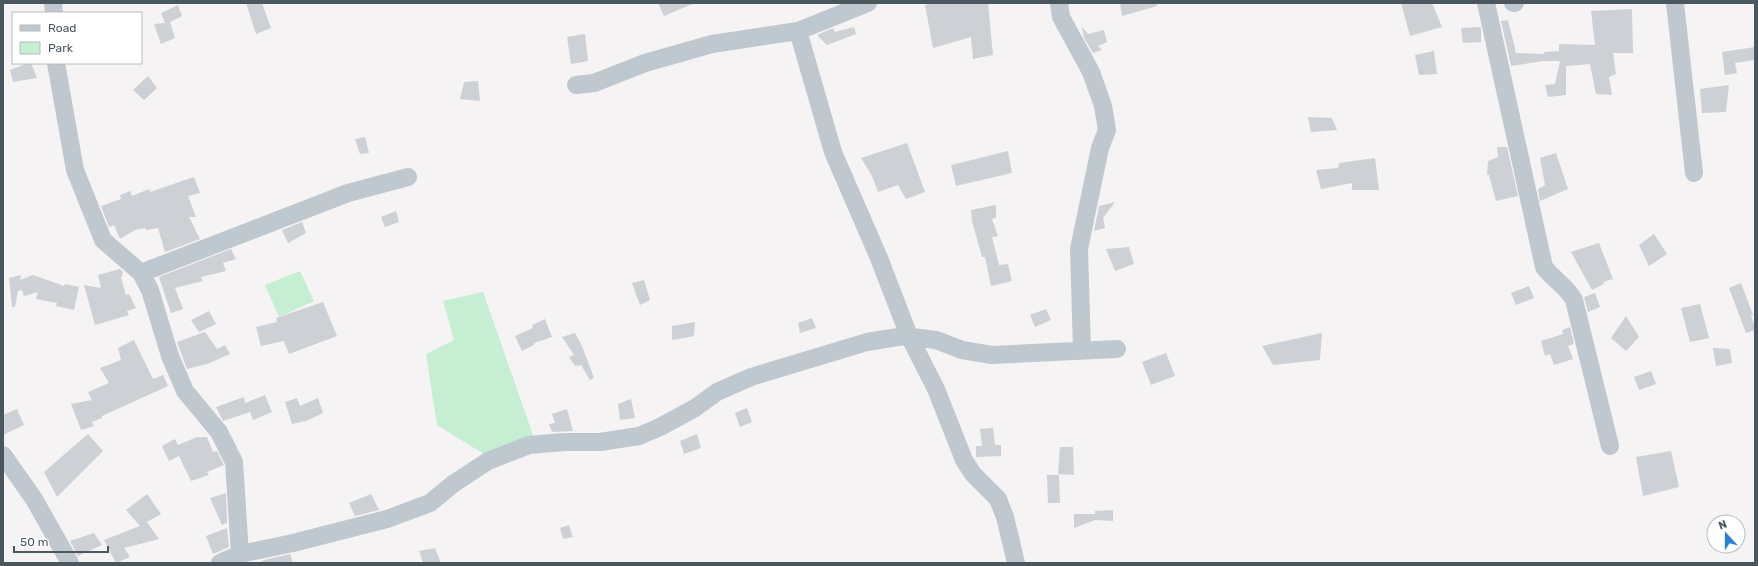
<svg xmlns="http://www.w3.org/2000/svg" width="1758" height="566" font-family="Rubik,sans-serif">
<rect width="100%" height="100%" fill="#f5f3f3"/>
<path fill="#c5eed3" d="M300 271 314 301 279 317 265 285Z
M483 292 534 438 487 456 437 425 426 354 454 340 443 301Z"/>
<path fill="#cdd0d5" d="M246 3H262L271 28 256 34Z
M658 3H695L664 16Z
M932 3H988L993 55 973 59 971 37 933 48 925 5Z
M1120 3H1156L1157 6 1122 16Z
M1401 3H1432L1442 27 1410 36Z
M178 5 182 16 170 22 175 38 161 44 154 24 165 23 161 13Z
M1632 9 1633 53H1613L1616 74 1609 77 1612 95 1596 94 1590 64 1566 66V95L1548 97 1545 85 1555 84 1560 61H1543L1511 66 1501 21 1508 20 1516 53 1544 54V52L1559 51V44L1595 45 1591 11Z
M854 27 856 34 827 45 817 35 833 28 835 32Z
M1082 27 1088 34 1104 30 1107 42 1098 46 1102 50 1093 53 1084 38Z
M1481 27V42L1463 43 1461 28Z
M585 34 588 61 571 64 567 37Z
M1755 47V60L1735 63 1737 73 1725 75 1722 52Z
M1434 51 1437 74 1419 75 1415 55Z
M28 63H31L37 78 13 82 10 70Z
M148 76 157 88 144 100 133 90Z
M478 81 480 101 460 99 464 82Z
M1729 85 1726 112 1702 113 1700 89Z
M1308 117 1332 118 1337 130 1311 132Z
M365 137 369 153 360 154 355 139Z
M907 143 925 192 906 199 898 185 878 192 872 176 861 158Z
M1497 147H1507L1518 196 1496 201 1489 175H1487L1488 161 1498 157Z
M1008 151 1012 173 956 186 951 165Z
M1556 153 1568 189 1540 201 1538 189 1545 185 1540 158Z
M1375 158 1379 190H1352V183L1321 189 1316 170 1338 168 1339 163Z
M194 177 200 193 188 196 196 217H189L200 239 165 252 158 228 146 230 145 228 135 230 120 239 114 225 109 227 101 206 121 199 120 195 130 191 132 196 149 189 150 192Z
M1115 202 1103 218 1105 228 1094 231 1099 206Z
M996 205V218L992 219 998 236 992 237 999 265 1008 264 1012 281 991 286 985 257H982L972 221 971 210Z
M396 211 399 222 385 227 381 217Z
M302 222 306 233 288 243 282 230Z
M1654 234 1667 254 1649 266 1639 245Z
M1599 243 1613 279 1603 282 1604 284 1592 290 1571 252Z
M1129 247 1134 264 1115 271 1106 249Z
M231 249 236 259 223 263 226 271 201 277 203 281 175 288 183 309 171 313 159 277Z
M120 269 123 272 121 278 126 295 129 294 136 308 127 311 129 315 95 325 84 285 101 288 98 275Z
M21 275 20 280 33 275 64 286 65 284 79 287 74 310 56 306 57 303 36 299 38 292 24 296 22 290 18 291 15 307H12L9 278Z
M644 280 650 300 640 305 632 283Z
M1741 283 1753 315 1751 316 1755 328V330L1746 333 1729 288Z
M1529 286 1534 298 1516 305 1511 293Z
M1595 293 1600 307 1588 312 1584 297Z
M323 302 337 336 289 354 284 341 261 346 256 327 277 322 276 318Z
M1700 304 1709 338 1690 342 1681 308Z
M1046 309 1051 320 1035 327 1030 315Z
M209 311 216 324 199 332 191 320Z
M1626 316 1639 337 1626 351 1611 338Z
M812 318 816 328 800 333 798 323Z
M545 319 552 337 534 343V345L522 351 515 336 533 328 532 325Z
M695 322 694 336 672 340V326Z
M1570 327 1574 344 1568 346 1573 359 1554 365 1550 354 1545 356 1541 341 1563 334 1562 330Z
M205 332 217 349 225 345 230 354 207 364 187 369 177 342Z
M575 333 582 346 594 378 590 380 581 365 575 366 569 357 574 355 562 337Z
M1322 333 1320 360 1273 365 1262 346Z
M134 340 153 379 163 375 168 386 102 416V418L92 422 94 426 81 430 71 404 92 400 88 392 109 383 100 368 121 360 118 348Z
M1713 348 1730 349 1732 363 1716 366Z
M1166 353 1175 376 1151 385 1142 362Z
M1651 371 1656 384 1639 390 1634 377Z
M265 395 272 412 253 420 250 412 223 421 216 407 244 397 245 403Z
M297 398 300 406 318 398 323 413 306 421 292 424 285 402Z
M631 399 635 418 620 420 618 404Z
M747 408 752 422 740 427 735 413Z
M17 409 24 425 3 435V415Z
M567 409 573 431 552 432 549 424 555 423 552 414Z
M993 428 995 445H1001V456L976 457V446H982L980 429Z
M88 434 103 451 57 497 44 472Z
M697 434 701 448 684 454 680 441Z
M197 437H207L213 452 217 451 224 465 207 472 209 475 191 481 179 456 169 461 162 446 175 439 178 445Z
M1060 447H1073L1074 475 1058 474Z
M1671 451 1679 487 1643 496 1636 457Z
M1047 475H1059L1060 503H1048Z
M226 493 227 523 222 525 210 498Z
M147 494 161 514 145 523 147 522 159 539 124 548 130 557 116 563 104 540 140 526 126 510Z
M371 494 379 510 355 516 349 503Z
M1113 510V521L1095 520 1074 528V514H1095V511Z
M569 525 573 537 563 539 560 528Z
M227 528 229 547 213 554 206 536Z
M94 533 102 545 78 556 70 541Z
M435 548 441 563H423L419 551Z
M290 554 293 563H258L264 560Z"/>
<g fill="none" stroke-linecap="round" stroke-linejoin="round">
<path stroke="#bfc8ce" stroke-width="18" d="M53 3 54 13
M1059 3 1061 17 1091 72 1103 106 1107 130 1100 148 1079 249 1082 350
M1486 3 1544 267C1553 279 1567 287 1574 300L1610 446
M1513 3H1515
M1675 3 1694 173
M798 31 833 152 879 258 909 336 936 389 964 460 973 474 998 499 1005 517 1016 563
M56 63 75 170 103 240 141 273 150 290 170 356 185 391 219 432 234 462 240 554
M576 85 594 83 645 63 712 44 798 31 868 3
M141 273 348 193 408 177
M3 455 34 499 70 563
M220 563 240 554 293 543 387 519 414 509 430 503 453 484 488 461 529 445 564 442H600L639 436 660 427 695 408 717 392 751 377 867 342 904 336 936 340 962 350 992 355 1117 349"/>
</g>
<rect width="1758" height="566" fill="none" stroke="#4b575f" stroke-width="8"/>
<rect x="12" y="12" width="130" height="52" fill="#ffffff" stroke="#b7bcbf"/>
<rect x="20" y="25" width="20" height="6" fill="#bfc8ce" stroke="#b7bcbf"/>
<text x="48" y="32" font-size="12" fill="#4b575f">Road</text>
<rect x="20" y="42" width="20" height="12" fill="#c5eed3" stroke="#b7bcbf"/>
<text x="48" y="52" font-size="12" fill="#4b575f">Park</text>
<g transform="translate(1726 534) rotate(339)"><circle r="19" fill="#ffffff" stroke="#b7bcbf"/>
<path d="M0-3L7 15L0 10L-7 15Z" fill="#2681dc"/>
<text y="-6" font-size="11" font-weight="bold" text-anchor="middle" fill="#4b575f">N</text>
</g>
<path d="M14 546v6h94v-6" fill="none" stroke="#4b575f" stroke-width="2"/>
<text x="20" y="546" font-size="12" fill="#4b575f" stroke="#ffffff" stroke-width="3" paint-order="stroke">50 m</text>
</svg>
